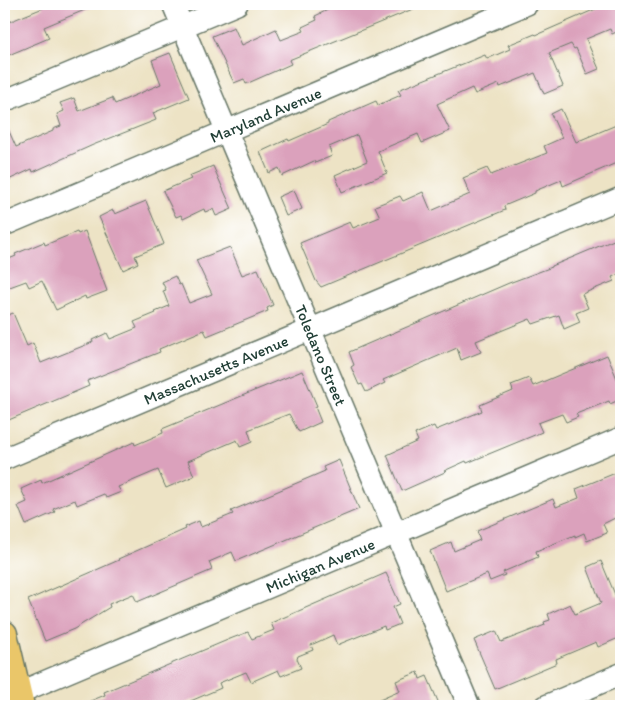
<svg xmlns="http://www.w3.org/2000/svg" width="625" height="710" font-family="Itim,sans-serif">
<rect width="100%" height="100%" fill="#fff"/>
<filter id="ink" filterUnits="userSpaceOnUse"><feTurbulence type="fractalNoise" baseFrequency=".02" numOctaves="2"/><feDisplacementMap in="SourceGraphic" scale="10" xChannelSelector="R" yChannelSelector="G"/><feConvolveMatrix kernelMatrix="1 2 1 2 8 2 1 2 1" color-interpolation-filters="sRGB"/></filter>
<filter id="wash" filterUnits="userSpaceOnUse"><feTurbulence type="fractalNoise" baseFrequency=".0096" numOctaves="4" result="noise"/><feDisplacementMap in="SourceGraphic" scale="20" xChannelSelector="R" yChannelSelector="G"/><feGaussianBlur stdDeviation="1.12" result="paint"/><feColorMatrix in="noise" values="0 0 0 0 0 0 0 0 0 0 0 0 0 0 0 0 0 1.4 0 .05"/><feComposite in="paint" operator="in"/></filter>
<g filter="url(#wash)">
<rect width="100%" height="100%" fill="#ede3c5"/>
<g id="blocks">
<path fill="#dba1bc" d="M41 4H99L44 27 49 38 4 57V24L43 8Z
M330 4H425L289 60 291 64 246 84 244 79 234 83 212 36 234 27 242 45 276 29 281 40 304 31 302 27 317 20 315 16 332 8Z
M607 4H621V30L612 34 610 29 586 39 599 69 587 74 576 48 574 49 571 44 549 53 563 86 544 94 535 73 500 87 499 84 475 94 472 88 437 104 450 131 422 143 418 134 378 151 387 173 342 192 335 175 367 161 357 135 329 147 332 156 315 163 314 161 282 176 279 168 269 173 260 152 288 139 289 141 328 124V122L376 101 378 105 401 95 398 90 485 55 487 59 510 49 508 45 535 34 536 35Z
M170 53 189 98 153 113 156 120 93 145 33 172 32 169 4 182V120L16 147 53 131V129L61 126 57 114 64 111 60 103 74 98 79 111 112 98 115 104 161 84 152 60Z
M561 109 576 142 621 123V161L563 186 561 180 535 191V193L504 206 505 210 321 287 316 281 300 243 350 222 353 228 380 217 375 206 400 196 403 201 423 192 431 211 470 194 463 178 487 168 491 175 547 153 544 146 562 138 551 114Z
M213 166 232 209 216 216 213 209 205 212 204 209 183 219 181 215 176 217 163 191 191 179 189 176Z
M294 190 302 209 286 216 278 197Z
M146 201 164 244 135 256 138 263 123 270 99 217 113 210 115 214Z
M85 231 107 291 86 299 85 296 56 310 42 281 29 287 26 281 7 288 4 281V261L16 256 15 254 44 242 45 245 77 232 78 234Z
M621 237V273L612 277 614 281 582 294 588 308 576 313 580 322 564 329 559 315 533 324 530 319 476 341 481 352 461 360 457 348 383 380 385 383 366 392 362 384 359 385 351 367 354 365 349 352 509 283 552 267V266Z
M230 247 242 275 258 269 273 305 267 308 268 311 207 336 204 330 159 349 160 352 87 381 89 386 4 422V317L13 313 27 346 33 343 41 363 93 342 92 340 107 333 110 339 137 328 134 322 156 313 155 312 169 306 163 291 166 290 162 282 175 276 179 285 181 284 189 303 212 294 196 260Z
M607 355 621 388V399L610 404 609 401 576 414 578 417 566 422 562 414 538 423 542 432 467 463 466 461 444 471 445 472 402 491 387 455 418 441 415 434 434 426 436 430 482 411 480 405 513 391 511 385 529 378 533 386Z
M302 371 317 406 315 407 321 422 299 432 289 414 248 430 252 442 240 447 237 440 188 461 194 476 166 488 158 470 118 487 121 492 106 498 104 494 77 505 75 500 53 509 55 512 26 525 18 506 27 502 21 489 41 480 42 483 134 442 135 445 163 433 162 429Z
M339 460 359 509 236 561 232 552 209 562 212 570 137 602 133 594 109 604 110 607 74 629 45 641 28 600 119 560 118 559 186 529 185 527 199 521 201 527 233 514 231 511 325 471 323 467Z
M618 472 621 478V510L615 513 617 517 603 524 607 533 587 541 584 533 575 537V535L536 551 538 557 503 572 505 575 490 581 487 574 446 591 430 551 451 542 454 551 480 540 477 531 553 499 556 507 579 498 576 489Z
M601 561 616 597 621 595V637L598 647 596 642 556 659 557 663 495 689 474 640 496 631 501 642 545 625 544 622 550 620 548 614 570 604 575 614 601 603 587 567Z
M386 573 400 604 393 607 400 624 385 630 384 626 337 645 333 635 311 645 313 650 298 656 297 659 301 668 281 676 278 670 251 682 246 672 219 683 221 688 179 706H78L105 695 104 692 230 639 248 632 252 639 274 630 271 623Z
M418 672 420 679 427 676 440 706H366L400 691 396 681Z"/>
</g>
</g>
<g filter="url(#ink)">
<use href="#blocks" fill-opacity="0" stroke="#677767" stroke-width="1"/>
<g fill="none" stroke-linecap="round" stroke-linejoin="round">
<g stroke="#677767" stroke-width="24">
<g id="minor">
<path id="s1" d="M173 4 469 706"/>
<path d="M4 101 237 4"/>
<path id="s2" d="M4 225 527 4"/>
<path id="s3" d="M4 459 621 198"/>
<path id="s4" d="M18 693 621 438"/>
<path d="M546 706 621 674"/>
</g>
</g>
<g stroke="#677767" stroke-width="29">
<path id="major" d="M4 634 21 706"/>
</g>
<use href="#minor" stroke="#fff" stroke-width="21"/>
<use href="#major" stroke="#eac669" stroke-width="26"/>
</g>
</g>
<g text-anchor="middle" stroke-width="5" stroke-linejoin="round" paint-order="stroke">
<g font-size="16" fill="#1f3d34" stroke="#fff">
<text dy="6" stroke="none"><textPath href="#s2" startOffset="284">Maryland Avenue</textPath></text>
<text dy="6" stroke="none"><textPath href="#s1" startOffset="381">Toledano Street</textPath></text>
<text dy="6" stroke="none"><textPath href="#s3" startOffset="230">Massachusetts Avenue</textPath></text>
<text dy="6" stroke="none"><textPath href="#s4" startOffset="328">Michigan Avenue</textPath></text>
</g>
</g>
<rect width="625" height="710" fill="none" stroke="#fff" stroke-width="20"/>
</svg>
